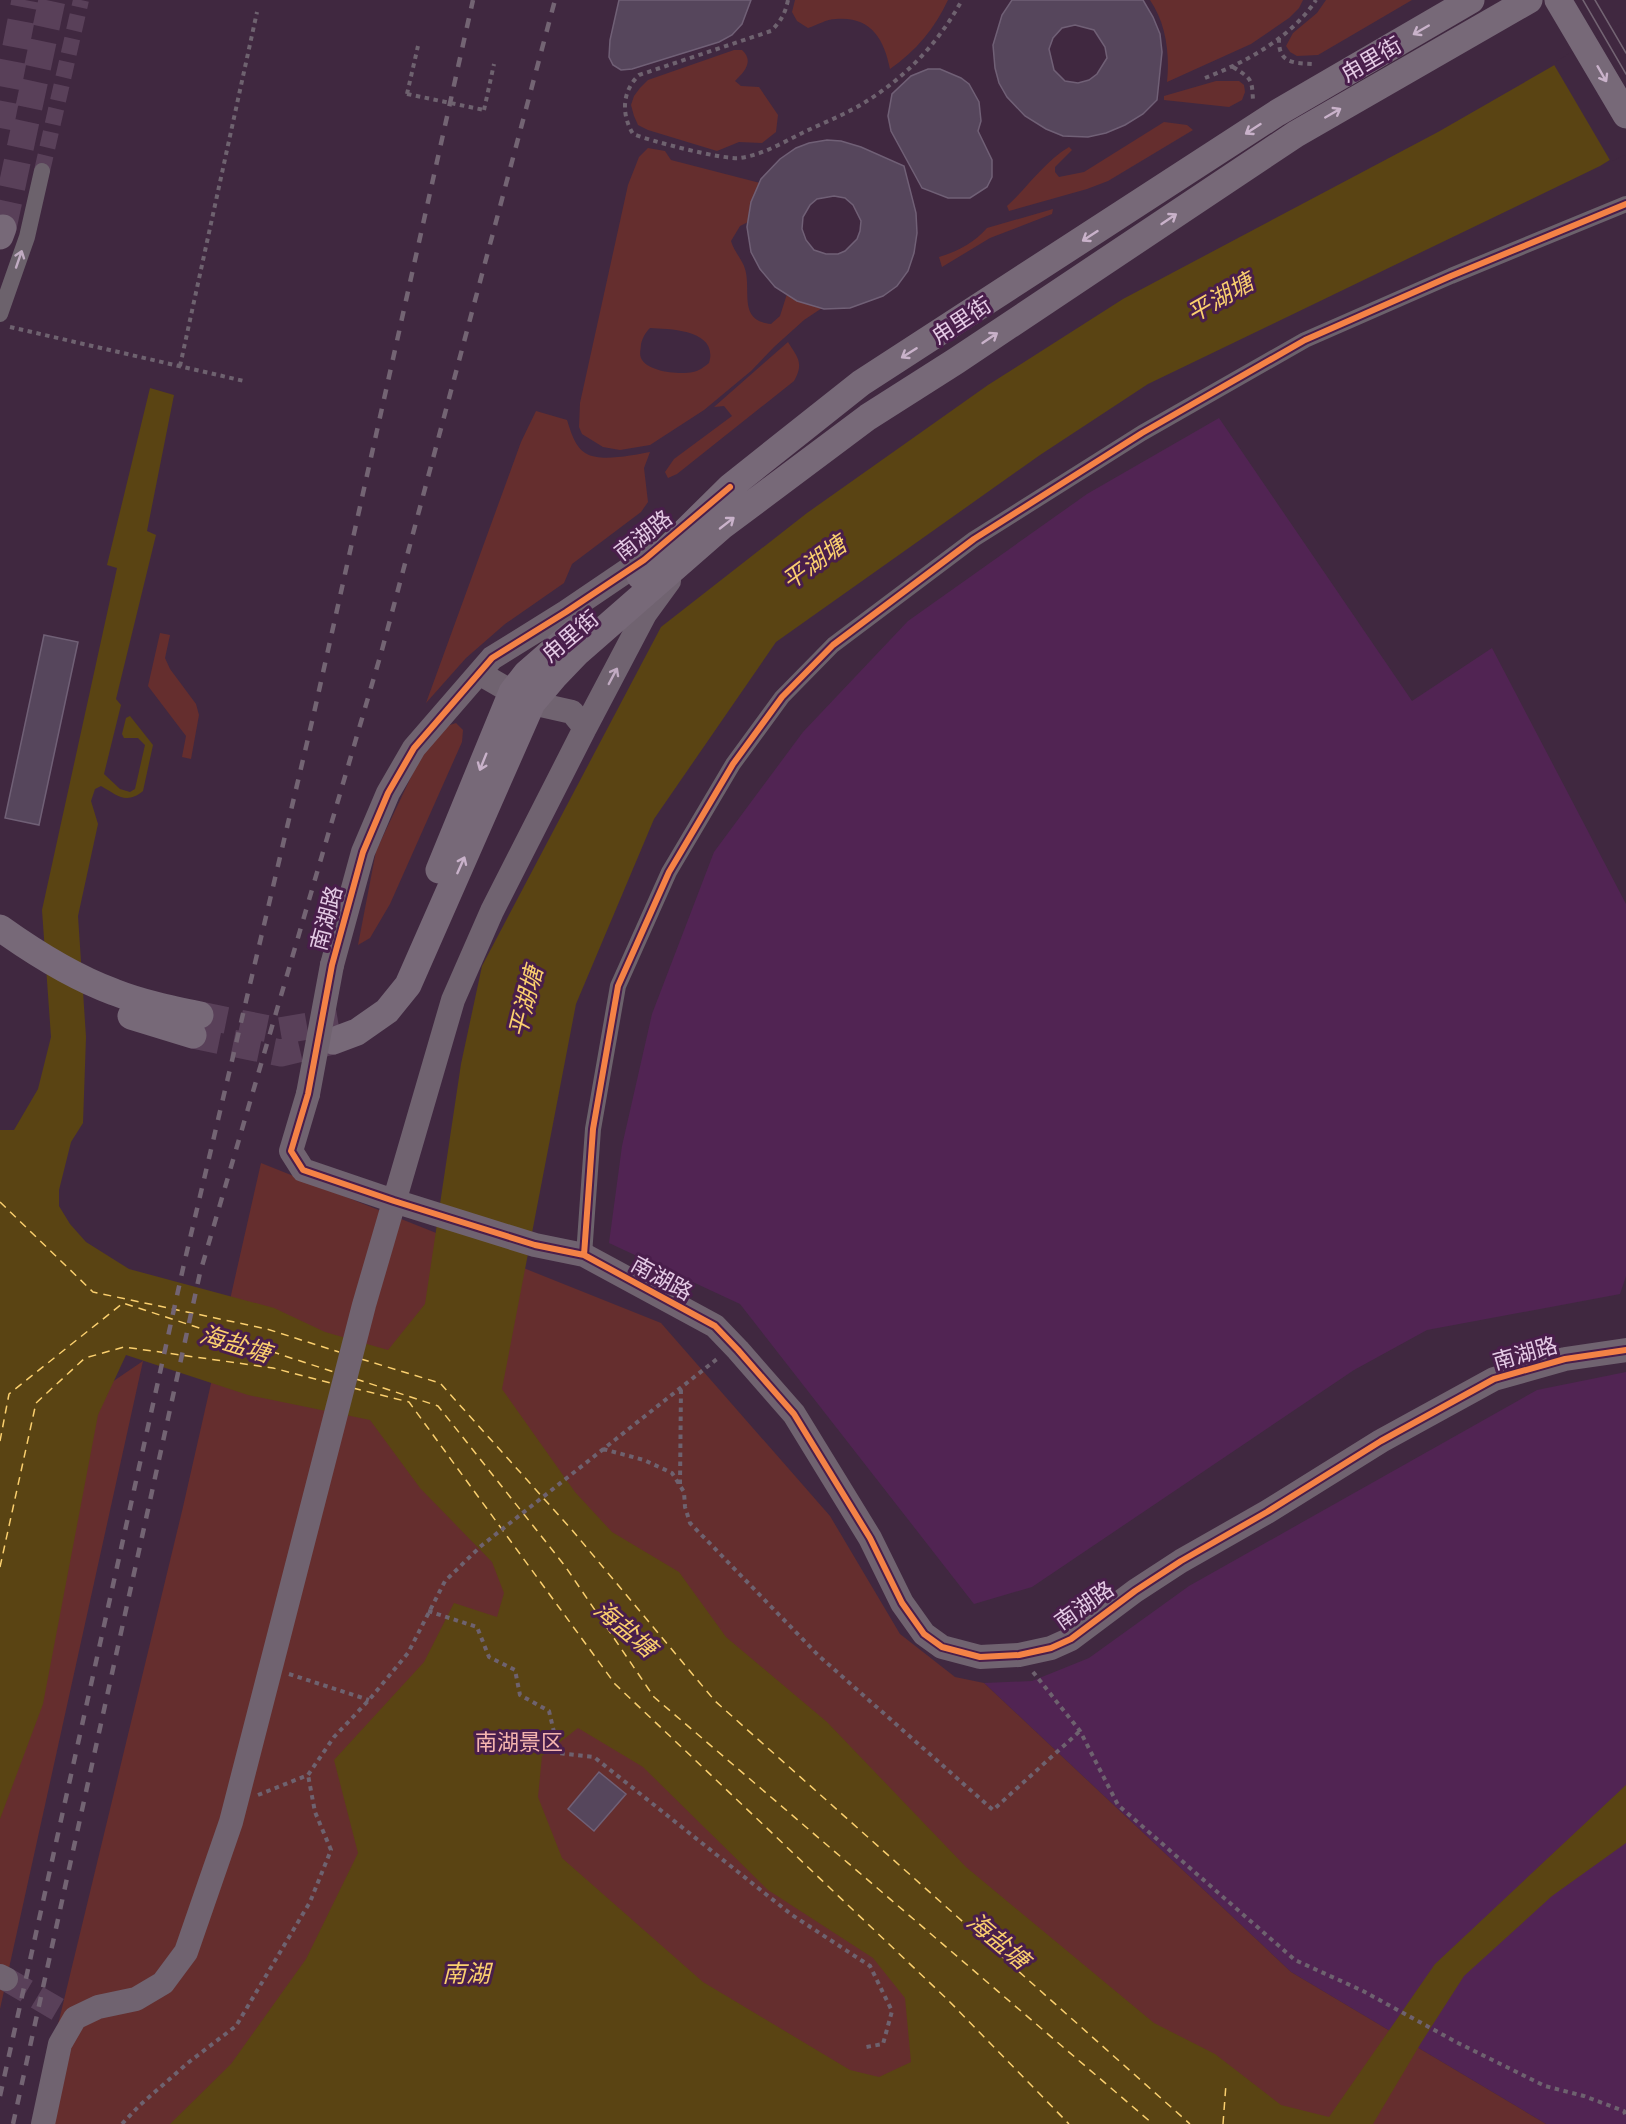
<svg xmlns="http://www.w3.org/2000/svg" width="1626" height="2124" font-family="'PT Sans Narrow','Noto Sans SC',sans-serif">
<rect width="100%" height="100%" fill="#402840"/>
<path fill="#512453" d="M1219 418 1412 701 1492 648 1626 904V1276L1620 1294 1427 1330 1354 1370 1032 1587 974 1604 740 1304 609 1243 622 1146 652 1014 714 852 803 732 908 621 1087 494Z
M1626 1372V2124H1546L1291 1972 984 1683 1032 1681 1089 1658 1189 1586 1537 1390Z"/>
<path fill="#652e2e" fill-rule="evenodd" d="M795 0H948C935 28 916 51 890 69 884 38 870 16 836 19 826 19 818 25 808 28L797 21 792 12Z
M1150 0H1303L1299 8 1289 18 1251 44 1167 82C1170 54 1166 23 1150 0Z
M1326 0H1412L1318 55 1297 56 1290 52 1286 46 1293 33 1317 13Z
M734 50H742C754 61 745 71 735 81L741 86 759 87 778 115 776 132 762 143 739 142 717 151 648 130 638 125 634 116 631 105 634 96 640 88 648 80Z
M1216 81H1239L1244 85 1245 92 1242 100 1229 107 1164 100V96Z
M1164 122 1187 125 1193 130 1108 181 1087 189 1009 211 1007 206C1028 187 1044 162 1069 147L1072 150 1055 167V172L1059 177 1084 172Z
M648 148 665 151 671 160 764 184 760 216 740 226 731 241C734 251 740 257 744 266 753 288 736 321 771 324L780 316 793 275 843 294 804 320 774 347 751 371 704 410 650 445 620 450 603 447 582 434 579 427 580 403 628 185 639 157ZM650 328C671 329 719 330 709 363 704 367 699 371 693 372 680 375 647 372 641 358 639 354 641 348 641 344 643 337 645 333 650 328Z
M1053 209 1052 214 990 238 942 267 939 257C957 252 975 242 987 228Z
M788 342C798 358 804 363 794 381L677 474 668 478 665 472 674 459 732 416 724 406 714 407Z
M536 411 567 420C571 432 575 448 587 454 601 462 634 455 650 452L644 468 648 502 641 512 572 564 564 583 505 624 466 658 426 703 521 442Z
M160 633 170 635 165 658 170 669 196 704 199 715 191 759 182 757 186 736 148 686Z
M456 723 463 730 462 742 390 904 370 938 358 945 376 851 420 758 441 728Z
M261 1163 661 1323 830 1516 900 1634 955 1677 984 1683 1291 1972 1546 2124H34L183 1507Z
M143 1361 0 2009V1758L93 1395Z"/>
<path fill="#5a4413" fill-rule="evenodd" d="M1626 24V150L1600 166 1148 384 1040 455 776 642 654 819 576 1004 502 1389 575 1492 612 1532 679 1572 726 1637 827 1722 966 1867 1154 2023 1215 2054 1281 2105 1329 2117 1435 1964 1626 1785V1843L1552 1896 1464 1976 1421 2043 1373 2124H170L231 2064 306 1959 358 1853 334 1760 424 1662 454 1603 497 1617 504 1593 492 1562 420 1488 370 1420 248 1395 126 1355 98 1415 43 1704 0 1819V1130H14L38 1089 51 1037 42 910 117 568 107 565 150 388 174 395 147 531 156 535 116 699 121 705 104 774 120 789 130 792 135 789 145 745 138 738H124L122 734 126 718 130 716 153 745 143 791C126 805 117 795 101 786L95 789 91 801 98 824 78 916 86 1037 83 1123 71 1142 59 1190V1206L70 1224 86 1242 129 1269 274 1308 325 1332 388 1350 425 1304 461 1064 482 966 661 627 807 513 988 385 1123 299 1438 132ZM578 1728 643 1767 768 1890 873 1958 905 1998 911 2062 879 2077 850 2070 703 1982 562 1858 538 1797 542 1756Z"/>
<path fill="#402840" d="M1626 21V154L1611 162 1553 63Z"/>
<g fill="none" stroke-linecap="round" stroke-linejoin="round">
<path stroke="#facf6e" stroke-width="1.5" stroke-dasharray="8 6" stroke-linecap="butt" d="M0 1202 93 1292 267 1329 339 1352
M361 1359 440 1383 572 1530 715 1701 1190 2124
M356 1379 438 1406 565 1566 654 1697 1153 2124
M353 1388 409 1402 615 1684 949 2001 1069 2124
M0 1441 9 1394 123 1303 334 1372
M0 1567 36 1403 85 1358 124 1347 273 1368 331 1383
M1223 2124 1226 2084"/>
</g>
<path fill="#56465c" stroke="#706076" stroke-width="1.5" fill-rule="evenodd" d="M619 0H751L742 24 732 35 719 42 632 69 621 70 613 65 609 57 610 40Z
M1012 0H1143L1153 17 1160 34 1162 52 1157 100 1143 114 1125 125 1106 133 1088 137 1063 136 1046 129 1025 116 1007 97 999 83 995 68 993 45 1002 15ZM1075 25 1094 30 1105 47 1107 58 1097 74 1089 80 1078 83 1065 81 1054 70 1049 49 1053 38 1062 28Z
M928 69H940L961 78 969 84 979 102 981 121 978 131 992 160V177L987 187 970 198H948L922 188 891 131 888 116 892 94 911 76Z
M827 140 841 141 861 147 904 166 916 213 917 233 914 253 908 271 897 286 883 296 850 308 824 309 797 301 775 287 760 269 751 252 747 227 751 202 761 179 780 159 796 148 809 143ZM834 196 845 198 853 205 861 221 860 231 857 239 845 251 838 254H826L814 250 806 240 802 229 803 217 810 205 817 199Z
M44 635 78 642 39 825 5 818Z
M599 1772 626 1794 594 1831 568 1809Z"/>
<g fill="none" stroke-linecap="round" stroke-linejoin="round">
<path stroke="#594059" stroke-width="16" stroke-dasharray="16 8" stroke-linecap="butt" d="M42 171 81 0"/>
<path stroke="#594059" stroke-width="24" stroke-dasharray="24 12" stroke-linecap="butt" d="M6 1979 62 2012"/>
<path stroke="#594059" stroke-width="27" stroke-dasharray="27 14" stroke-linecap="butt" d="M0 128 25 0
M3 228 52 0
M200 1015 279 1031 338 1021
M193 1035 281 1053 333 1041"/>
<path stroke="#6e626f" stroke-width="4" stroke-dasharray="4.5 4.5" stroke-linecap="butt" d="M788 0C785 14 781 21 771 31L639 75C622 91 621 114 633 134 650 141 723 160 740 158 762 155 784 142 804 132 823 123 844 115 862 104 904 79 938 44 962 0
M1279 38C1278 63 1292 63 1314 64
M1233 67C1252 79 1252 79 1253 101
M1205 78C1246 62 1291 38 1316 0
M407 94 418 46
M484 110 494 64
M10 327 244 381
M180 366 257 12
M603 1449 644 1460 672 1473 684 1492 685 1507 690 1523 819 1656 993 1810 1080 1731
M680 1484 681 1387
M428 1611 477 1627 489 1657 515 1670 520 1695 549 1711 559 1753 594 1757 792 1915 870 1966 892 2011 883 2044 866 2047
M1033 1672 1080 1731 1118 1805 1295 1960 1363 1991 1458 2043 1545 2086 1584 2096 1624 2111 1626 2117
M289 1674 369 1700
M258 1795 308 1775 334 1737 369 1700 408 1653 445 1581 481 1546 717 1359
M122 2124 140 2105 189 2062 236 2026 310 1902 331 1850 315 1812 308 1775"/>
<path stroke="#6c626c" stroke-width="16" d="M0 314 27 237 42 171
M584 1255 593 1129 618 986 669 872 733 764 782 697 833 645 974 539 1142 433 1305 340 1451 276 1626 204"/>
<path stroke="#706370" stroke-width="24" d="M479 673 512 692
M532 703 572 712 585 728
M332 965 363 852 388 793 414 748 492 658 566 612 653 553
M308 1094 291 1151 303 1170 394 1201 535 1245 584 1255 715 1326 738 1350 794 1414 870 1538 902 1603 924 1634 942 1647 980 1657 1019 1655 1051 1648 1071 1639 1135 1591 1181 1561 1267 1512 1381 1441 1494 1379 1565 1359 1626 1350
M0 1976 6 1979
M43 2124 60 2044 75 2018 98 2007 136 1999 163 1983 186 1952 231 1822 364 1305 453 1000 492 911 585 728 645 614 669 581"/>
<path stroke="#776978" stroke-width="27" d="M1558 0 1626 115
M0 236 3 228
M640 576 730 487 861 383 1277 113 1471 0
M439 870 512 692 526 674 581 626
M0 928C35 953 73 977 114 992 142 1003 171 1009 200 1015
M131 1016 193 1035
M333 1041 357 1032 387 1011 408 985 532 703 554 677 578 652 721 527 868 417 956 361 1296 134 1529 0"/>
<path stroke="#736473" stroke-width="1.5" d="M1583 0 1626 74
M1595 0 1626 53"/>
<path stroke="#736473" stroke-width="4.5" stroke-dasharray="10 10" stroke-linecap="butt" d="M0 2096 184 1264 314 713 473 0
M13 2124 200 1273 382 650 555 0"/>
<path stroke="#6e626f" stroke-width="4" stroke-dasharray="4.5 4.5" stroke-linecap="butt" d="M407 94 484 110"/>
<path stroke="#706370" stroke-width="24" d="M308 1094 332 965"/>
<g stroke="#491e4b" stroke-width="10">
<path id="cycleway" d="M730 487 644 560 566 612 492 658 414 748 388 793 363 852 332 965 308 1094 291 1151 303 1170 394 1201 535 1245 584 1255 715 1326 738 1350 794 1414 870 1538 902 1603 924 1634 942 1647 980 1657 1019 1655 1051 1648 1071 1639 1135 1591 1181 1561 1267 1512 1381 1441 1494 1379 1565 1359 1626 1350
M584 1255 593 1129 618 986 669 872 733 764 782 697 833 645 974 539 1142 433 1305 340 1451 276 1626 204"/>
</g>
<use href="#cycleway" stroke="#f48246" stroke-width="6"/>
</g>
<defs><path id="oneway-shaft" d="M-6 0H5M1.5-3L5.5 0L1.5 3" fill="none" stroke-width="1.6" stroke-linecap="round" stroke-linejoin="round" transform="scale(1.5)"/></defs>
<g stroke="#c9b2ca">
<use href="#oneway-shaft" transform="translate(1421 30) rotate(150)"/>
<use href="#oneway-shaft" transform="translate(1602 74) rotate(60)"/>
<use href="#oneway-shaft" transform="translate(1333 113) rotate(-30)"/>
<use href="#oneway-shaft" transform="translate(1253 129) rotate(147)"/>
<use href="#oneway-shaft" transform="translate(1169 219) rotate(-34)"/>
<use href="#oneway-shaft" transform="translate(1090 236) rotate(147)"/>
<use href="#oneway-shaft" transform="translate(990 338) rotate(-34)"/>
<use href="#oneway-shaft" transform="translate(909 353) rotate(148)"/>
<use href="#oneway-shaft" transform="translate(727 523) rotate(-38)"/>
<use href="#oneway-shaft" transform="translate(483 762) rotate(112)"/>
<use href="#oneway-shaft" transform="translate(461 865) rotate(-66)"/>
</g>
<use stroke="#c0abc1" href="#oneway-shaft" transform="translate(19 259) rotate(-71)"/>
<use stroke="#c1abc2" href="#oneway-shaft" transform="translate(613 676) rotate(-62)"/>
<g text-anchor="middle" stroke-width="6" stroke-linejoin="round" paint-order="stroke">
<g font-size="22" fill="#e4cae5" stroke="#491e4b">
<text transform="translate(1371 59) rotate(-30)" y="8">甪里街</text>
<text transform="translate(961 320) rotate(-33)" y="8">甪里街</text>
<text transform="translate(643 535) rotate(-38)" y="8">南湖路</text>
<text transform="translate(570 636) rotate(-40)" y="8">甪里街</text>
<text transform="translate(326 918) rotate(-75)" y="8">南湖路</text>
<text transform="translate(662 1278) rotate(29)" y="8">南湖路</text>
<text transform="translate(1525 1353) rotate(-16)" y="8">南湖路</text>
<text transform="translate(1084 1605) rotate(-35)" y="8">南湖路</text>
</g>
<g font-size="22" fill="#f5b5af" stroke="#491e4b">
<text x="519" y="1750">南湖景区</text>
</g>
<g font-size="24" font-style="italic" fill="#facf6e" stroke="#491e4b">
<text transform="translate(1220 298) rotate(-30)" y="8">平湖塘</text>
<text transform="translate(814 563) rotate(-36)" y="8">平湖塘</text>
<text transform="translate(526 1002) rotate(-76)" y="8">平湖塘</text>
<text transform="translate(235 1344) rotate(17)" y="8">海盐塘</text>
<text transform="translate(625 1629) rotate(40)" y="8">海盐塘</text>
<text transform="translate(998 1941) rotate(40)" y="8">海盐塘</text>
<text x="466" y="1982">南湖</text>
</g>
</g>
</svg>
